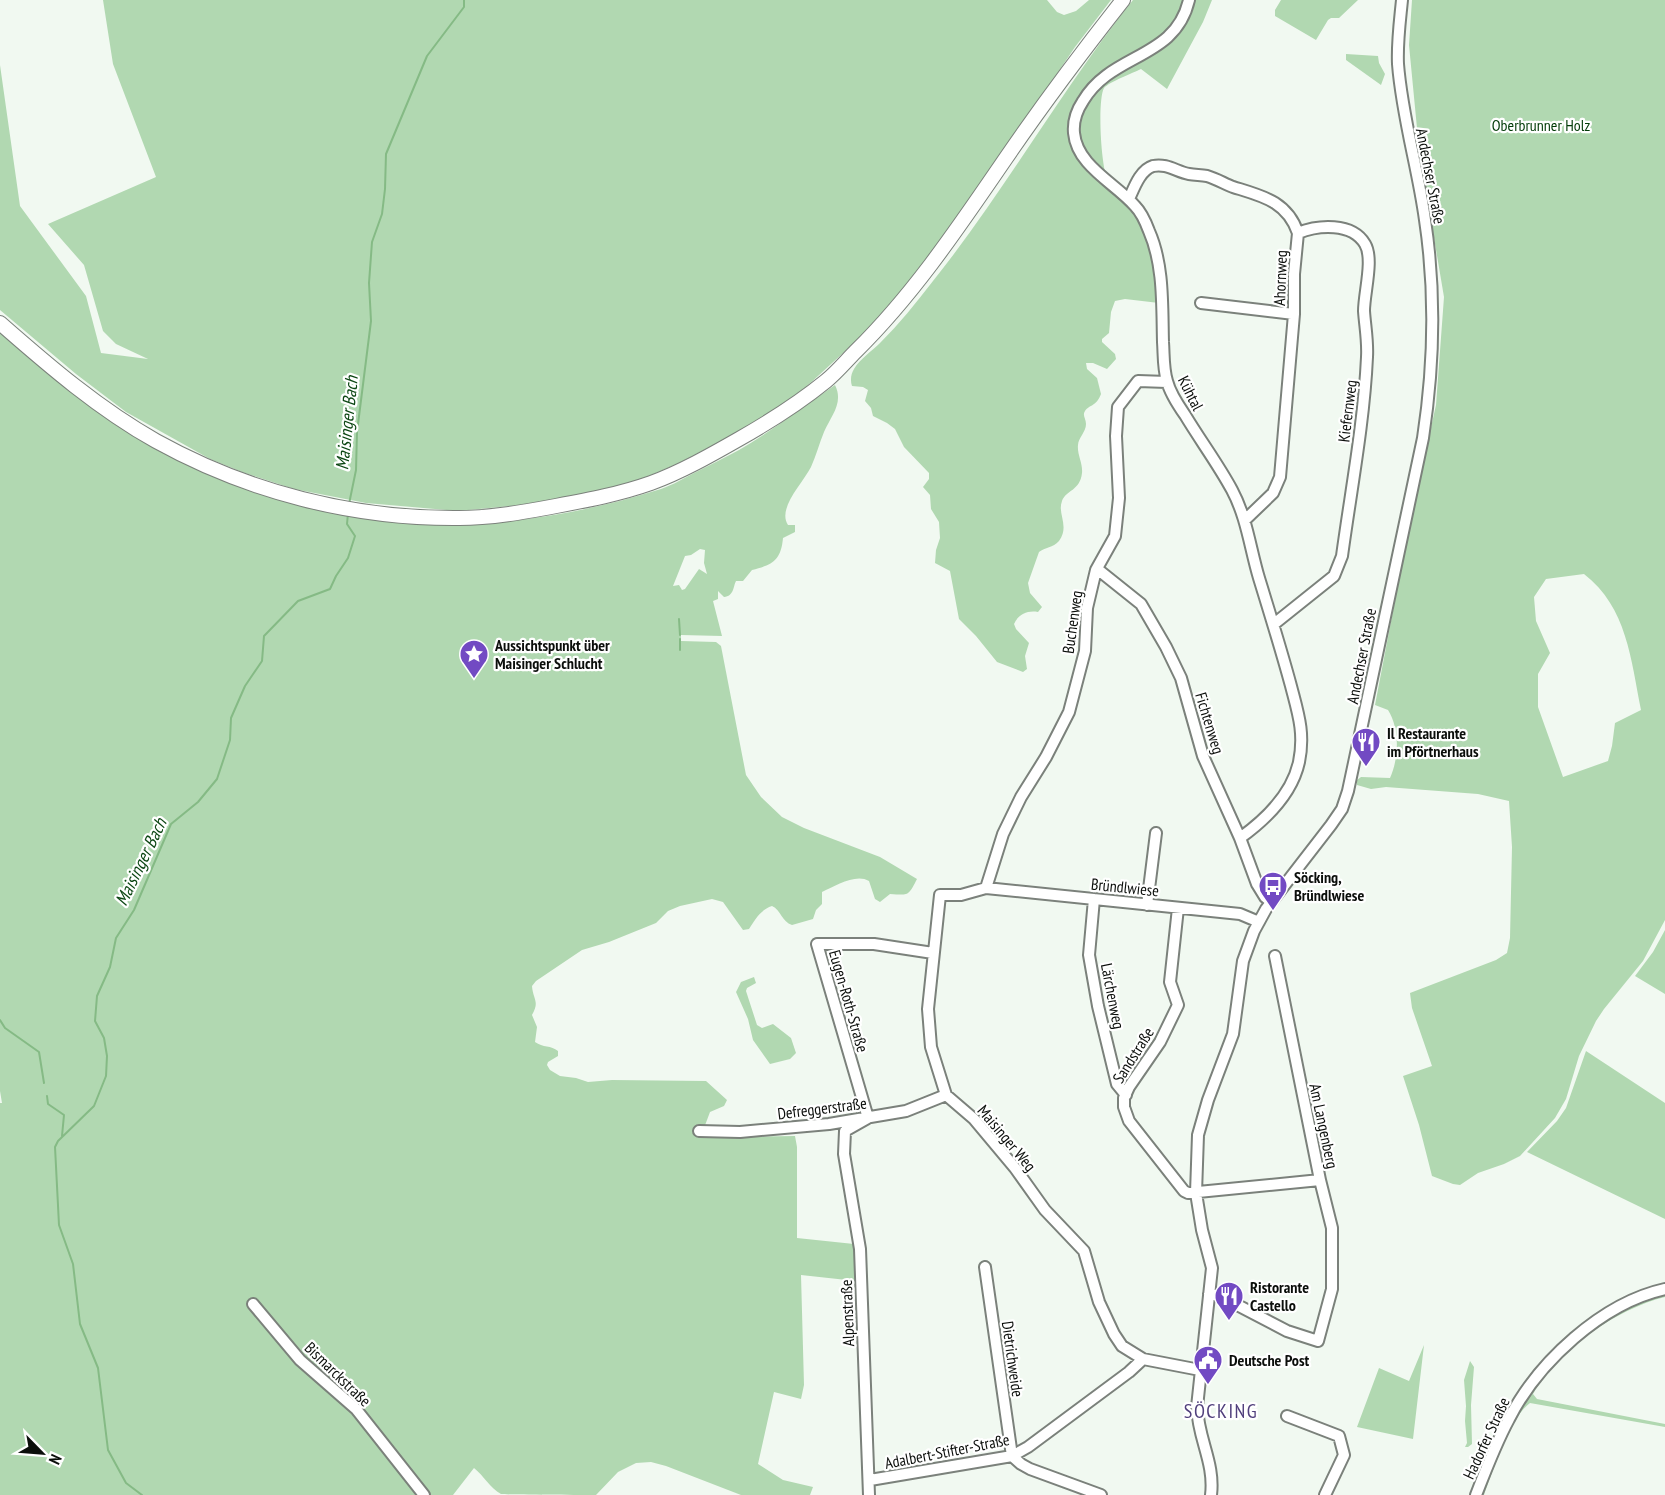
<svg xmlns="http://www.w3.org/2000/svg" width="1665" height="1495" font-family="'PT Sans Narrow',sans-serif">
<rect width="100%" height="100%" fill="#f1f9f1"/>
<path fill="#b1d8b1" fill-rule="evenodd" d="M103 0H1047L1057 12 1064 15 1076 11 1089 0H1111L1075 47 960 218 879 320 806 387 758 422 679 463 642 479 591 493 521 505 458 511 366 503 294 489 242 472 210 459 126 412 76 374 0 310V65L20 206 86 296 101 353 148 359 116 344 103 331 84 265 48 224 156 177 113 64Z
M1133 0H1212L1203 22 1167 89 1141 69C1133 73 1109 82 1104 88 1097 101 1101 172 1109 184 1116 194 1130 200 1136 210 1155 237 1156 271 1159 303L1125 299 1115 301 1111 312 1109 333 1102 339V342L1115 354 1116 359 1107 369 1093 363H1086L1087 369 1097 378 1101 394C1096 407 1090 404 1085 411 1082 415 1086 419 1086 424 1086 432 1078 438 1078 445 1077 455 1083 463 1082 473 1080 491 1066 490 1062 501 1057 514 1070 526 1059 541 1053 548 1045 547 1039 552L1028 583 1030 593 1042 607 1038 612C1028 610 1018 614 1014 624L1016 629 1029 643 1025 656 1027 669 1023 672 997 662 976 636 959 619 950 571 935 563 936 550 940 538 939 522 931 509 930 495 923 487 929 479V473L904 447 895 429 887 423 873 416 871 408 865 401 868 390 863 387 852 386C850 380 851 374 854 369 860 359 872 351 880 343 899 324 916 303 933 281 1005 191 1061 90 1133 0Z
M1281 0H1358L1339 18H1331L1328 20 1316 40 1275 16V10Z
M1412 0H1665V920L1643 961 1604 1009 1596 1021 1579 1056 1566 1099 1555 1118 1520 1156 1504 1164 1478 1173 1460 1185 1453 1184 1432 1176 1419 1125 1403 1076 1432 1066 1412 1008 1410 993 1496 960 1507 953 1510 938 1512 847 1509 801 1478 794 1386 787 1371 789 1357 785V780L1361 777 1390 778C1399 758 1400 729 1388 710L1375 705 1411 517 1436 405 1444 297 1419 149 1409 45ZM1584 574C1627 607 1631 660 1641 710L1615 723 1612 746 1608 761 1563 777 1538 707V674L1550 653 1536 621 1534 597 1546 579Z
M1346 54 1378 56 1379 63 1385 74 1381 85 1346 60Z
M0 329C33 359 67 389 103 415 128 433 156 447 183 461 339 538 496 541 661 489 673 485 686 477 698 471 712 464 726 457 739 450 772 431 804 406 835 385 844 403 831 416 824 432 819 444 816 456 811 467 803 483 777 508 788 525H795V532L783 538C781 561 772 565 752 570L743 581H736C733 587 734 596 724 597L718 591V599L713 601 722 636 681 635V641L716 642 721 646 746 775 761 797 782 817 804 828 880 857 917 879C908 897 908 895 890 894L880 902 875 899 869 881C856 873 835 886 822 892V904L816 910 813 919 792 925C782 922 781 910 772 906 760 910 755 920 749 929L743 930 723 902 712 899 680 906 668 911 656 923 609 942 582 950 536 981 532 986C533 1000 540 1001 532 1015L537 1027 535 1042C543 1048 551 1045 558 1051V1056L548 1062 547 1065 550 1070 560 1076 576 1078 588 1082 612 1080 706 1081 727 1100 724 1106 710 1112 704 1128 735 1137 795 1136 797 1147V1238L854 1244 856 1281 801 1275 804 1385 801 1399 774 1392 758 1464 783 1480 813 1487 810 1495H741L666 1466 651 1462 636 1463 618 1472 596 1495C580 1495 511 1495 501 1494 490 1488 484 1476 474 1468L453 1495H0V1103H2L0 1091ZM700 549 705 550 704 563 707 574 699 569 685 589 682 590 679 585 673 586 685 556 691 555Z
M1665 930V994L1635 976 1653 952Z
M754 977 756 983 747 988 746 991 757 1025 762 1028 773 1024 791 1038 796 1053 790 1059 770 1064 753 1040 748 1019 736 992 741 982Z
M1586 1051 1665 1103V1219L1527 1152 1557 1121 1566 1108Z
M1665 1293V1297C1616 1309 1558 1350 1533 1394L1537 1399 1665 1424V1427L1530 1403C1512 1415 1492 1473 1484 1495H1480C1488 1475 1495 1455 1504 1435 1527 1387 1574 1334 1622 1309 1635 1302 1651 1298 1665 1293Z
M1424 1345 1413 1439 1357 1427 1379 1368 1409 1381Z
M1470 1361 1474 1367 1471 1405 1472 1444 1468 1447H1465L1467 1443 1465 1421 1466 1406 1464 1380Z"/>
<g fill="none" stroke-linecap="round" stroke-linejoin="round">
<path stroke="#85ba85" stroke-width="2" d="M349 504 356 470 357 432 371 321 369 283 372 242 382 214 385 189 386 154 427 56 464 7V0
M679 619 680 635
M680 650V639
M0 1020 5 1028 39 1052 44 1083
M47 1096 48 1104 64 1115 62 1136
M142 1495 126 1483 108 1450 98 1368 80 1324 73 1264 59 1225 55 1147 58 1141 94 1106 106 1076 107 1056 104 1038 95 1021 97 996 110 967 116 938 134 910 171 824 198 802 217 779 230 740 231 718 245 686 262 661 264 636 298 601 330 589 336 576 348 558 355 536 347 524 348 513"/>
<g stroke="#7b817b" stroke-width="14">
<path id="minor" d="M1189 0C1175 60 1112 52 1083 101 1077 110 1073 122 1074 133 1077 166 1115 183 1135 206 1141 212 1146 223 1149 231 1164 265 1162 306 1163 342 1164 355 1163 368 1167 381 1170 393 1178 405 1185 415 1200 440 1218 464 1232 490 1247 518 1250 548 1259 578 1270 614 1281 649 1291 686 1298 713 1305 733 1299 762 1292 794 1265 820 1240 838
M1129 199C1134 188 1140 170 1153 166 1167 163 1177 172 1189 174 1195 175 1201 175 1207 176 1217 179 1225 184 1233 187 1262 196 1287 201 1298 233L1294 274V314L1280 477 1273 493 1245 520
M1201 303 1294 314
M1096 570 1101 572 1141 604 1166 647 1181 678 1203 756 1240 838 1257 884 1265 897 1271 902
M1274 624 1334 576 1342 556C1351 490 1364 423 1367 357 1368 341 1365 326 1364 311 1364 293 1374 259 1365 244 1352 222 1318 225 1298 233
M986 888 1003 834 1021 797 1046 757 1069 712 1085 651 1087 608 1096 570 1115 536 1119 498 1116 436 1118 407 1138 381 1167 382
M1094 899 1089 955 1098 1006 1117 1084 1126 1095
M1147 905 1156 833
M1178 908 1170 982 1178 1005 1160 1042 1129 1087 1124 1098V1107L1129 1121 1184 1191 1188 1193 1320 1180 1275 956
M699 1131 740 1132 829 1124 906 1111 946 1095
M985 1267 1012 1456 1021 1464 1030 1469 1101 1495
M1209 1294 1220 1296 1287 1331 1318 1341 1332 1289V1228L1320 1180
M253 1304 300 1360 356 1409 424 1495
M1200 1370 1143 1359 1122 1346 1114 1334 1099 1302 1084 1251 1045 1210 1015 1168 974 1119 946 1095 931 1047 928 1009 940 895H961L986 888 1240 914 1259 922
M1287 1416 1339 1436 1344 1455 1325 1495
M870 1480 1012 1456 1028 1447 1129 1372 1143 1359
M869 1495 860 1249 844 1154 845 1131 868 1118 817 944H874L933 953
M1211 1495C1215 1463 1198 1439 1197 1407L1212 1268 1202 1230 1196 1193 1198 1135 1208 1100 1233 1034 1243 961 1254 931 1266 909 1331 825 1342 809 1348 791 1423 438C1434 366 1436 293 1425 220 1418 168 1402 117 1398 64 1397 42 1400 21 1402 0
M1476 1495C1486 1469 1496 1443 1509 1419 1538 1362 1602 1303 1665 1289"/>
</g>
<g stroke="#7b817b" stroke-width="16">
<path id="major" d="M0 323C49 366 99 409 156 441 248 492 353 519 459 518 491 518 524 512 556 506 588 500 620 494 651 483 681 472 711 455 739 439 769 422 799 403 826 381 837 372 846 361 856 351 914 294 960 225 1006 158 1043 104 1082 52 1123 0"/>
</g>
<use href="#minor" stroke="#fff" stroke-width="10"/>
<use href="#major" stroke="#fff" stroke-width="14"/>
</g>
<defs>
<g id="sight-pin" transform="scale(1.5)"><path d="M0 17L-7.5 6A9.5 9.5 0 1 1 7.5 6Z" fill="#724ac3" stroke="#fff"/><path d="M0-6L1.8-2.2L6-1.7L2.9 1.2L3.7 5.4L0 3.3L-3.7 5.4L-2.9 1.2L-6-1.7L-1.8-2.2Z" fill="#fff"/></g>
<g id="restaurant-pin" transform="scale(1.5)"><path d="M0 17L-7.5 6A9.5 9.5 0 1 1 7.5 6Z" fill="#724ac3" stroke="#fff"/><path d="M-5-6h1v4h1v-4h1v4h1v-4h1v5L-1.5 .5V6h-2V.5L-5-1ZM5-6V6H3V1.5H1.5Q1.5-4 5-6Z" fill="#fff"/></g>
<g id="bus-pin" transform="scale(1.5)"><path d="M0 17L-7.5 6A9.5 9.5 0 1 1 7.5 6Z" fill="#724ac3" stroke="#fff"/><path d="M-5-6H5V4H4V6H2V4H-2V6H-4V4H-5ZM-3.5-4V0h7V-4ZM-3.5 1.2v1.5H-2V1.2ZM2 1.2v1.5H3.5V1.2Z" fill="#fff"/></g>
<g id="civic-pin" transform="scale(1.5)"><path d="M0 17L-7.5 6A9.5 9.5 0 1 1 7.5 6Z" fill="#724ac3" stroke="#fff"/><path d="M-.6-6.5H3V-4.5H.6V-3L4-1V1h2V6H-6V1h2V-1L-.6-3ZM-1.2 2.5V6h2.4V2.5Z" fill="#fff"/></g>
</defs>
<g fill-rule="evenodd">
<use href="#sight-pin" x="474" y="654"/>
<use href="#restaurant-pin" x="1366" y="742"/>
<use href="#bus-pin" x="1273" y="886"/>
<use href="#restaurant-pin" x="1229" y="1296"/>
<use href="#civic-pin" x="1208" y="1360"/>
</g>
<g text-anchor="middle" stroke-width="4.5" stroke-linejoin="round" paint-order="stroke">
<g font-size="16" fill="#003a06" stroke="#fff">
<text x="1541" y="131">Oberbrunner Holz</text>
</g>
<g font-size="16" fill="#0b0e0b" stroke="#fff">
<text transform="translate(1431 176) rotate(79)" y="6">Andechser Straße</text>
<text transform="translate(1280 278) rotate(-88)" y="6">Ahornweg</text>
<text transform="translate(1191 393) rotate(63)" y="6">Kühtal</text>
<text transform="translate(1347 411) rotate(-83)" y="6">Kiefernweg</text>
<text transform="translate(1072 622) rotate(-82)" y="6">Buchenweg</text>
<text transform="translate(1361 656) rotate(-79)" y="6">Andechser Straße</text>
<text transform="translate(1210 723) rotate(73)" y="6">Fichtenweg</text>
<text transform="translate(1125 887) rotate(6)" y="6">Bründlwiese</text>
<text transform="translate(1113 996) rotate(79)" y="6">Lärchenweg</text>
<text transform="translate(849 1001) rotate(74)" y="6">Eugen-Roth-Straße</text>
<text transform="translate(1133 1055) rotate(-58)" y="6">Sandstraße</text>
<text transform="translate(822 1108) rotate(-7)" y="6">Defreggerstraße</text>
<text transform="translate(1324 1126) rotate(78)" y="6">Am Langenberg</text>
<text transform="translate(1007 1138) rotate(50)" y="6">Maisinger Weg</text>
<text transform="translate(847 1313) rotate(-92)" y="6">Alpenstraße</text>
<text transform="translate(1013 1359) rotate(82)" y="6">Dietrichweide</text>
<text transform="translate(338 1374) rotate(44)" y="6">Bismarckstraße</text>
<text transform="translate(1486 1438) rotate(-65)" y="6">Hadorfer Straße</text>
<text transform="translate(947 1451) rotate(-11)" y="6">Adalbert-Stifter-Straße</text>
</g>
<g font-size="16" font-weight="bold" fill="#0b0e0b" stroke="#fff" text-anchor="start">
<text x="495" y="651">Aussichtspunkt über<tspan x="495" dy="18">Maisinger Schlucht</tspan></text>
<text x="1387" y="739">Il Restaurante<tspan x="1387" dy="18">im Pförtnerhaus</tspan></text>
<text x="1294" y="883">Söcking,<tspan x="1294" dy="18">Bründlwiese</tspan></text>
<text x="1250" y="1293">Ristorante<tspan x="1250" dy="18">Castello</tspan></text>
<text x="1229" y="1366">Deutsche Post</text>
</g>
<g font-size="18" font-style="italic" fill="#0d4714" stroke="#fff">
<text transform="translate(347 423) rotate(-84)" y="6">Maisinger Bach</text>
<text transform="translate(141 862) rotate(-64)" y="6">Maisinger Bach</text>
</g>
<g font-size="20" letter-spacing="1.5" fill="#503f7c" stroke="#fff">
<text x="1221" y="1418">SÖCKING</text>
</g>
</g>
<g transform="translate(42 1453) rotate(115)" stroke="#ffffff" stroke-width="4.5" paint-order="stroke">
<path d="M0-4.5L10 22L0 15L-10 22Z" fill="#0b0e0b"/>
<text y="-9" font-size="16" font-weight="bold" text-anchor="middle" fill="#0b0e0b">N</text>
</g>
</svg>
